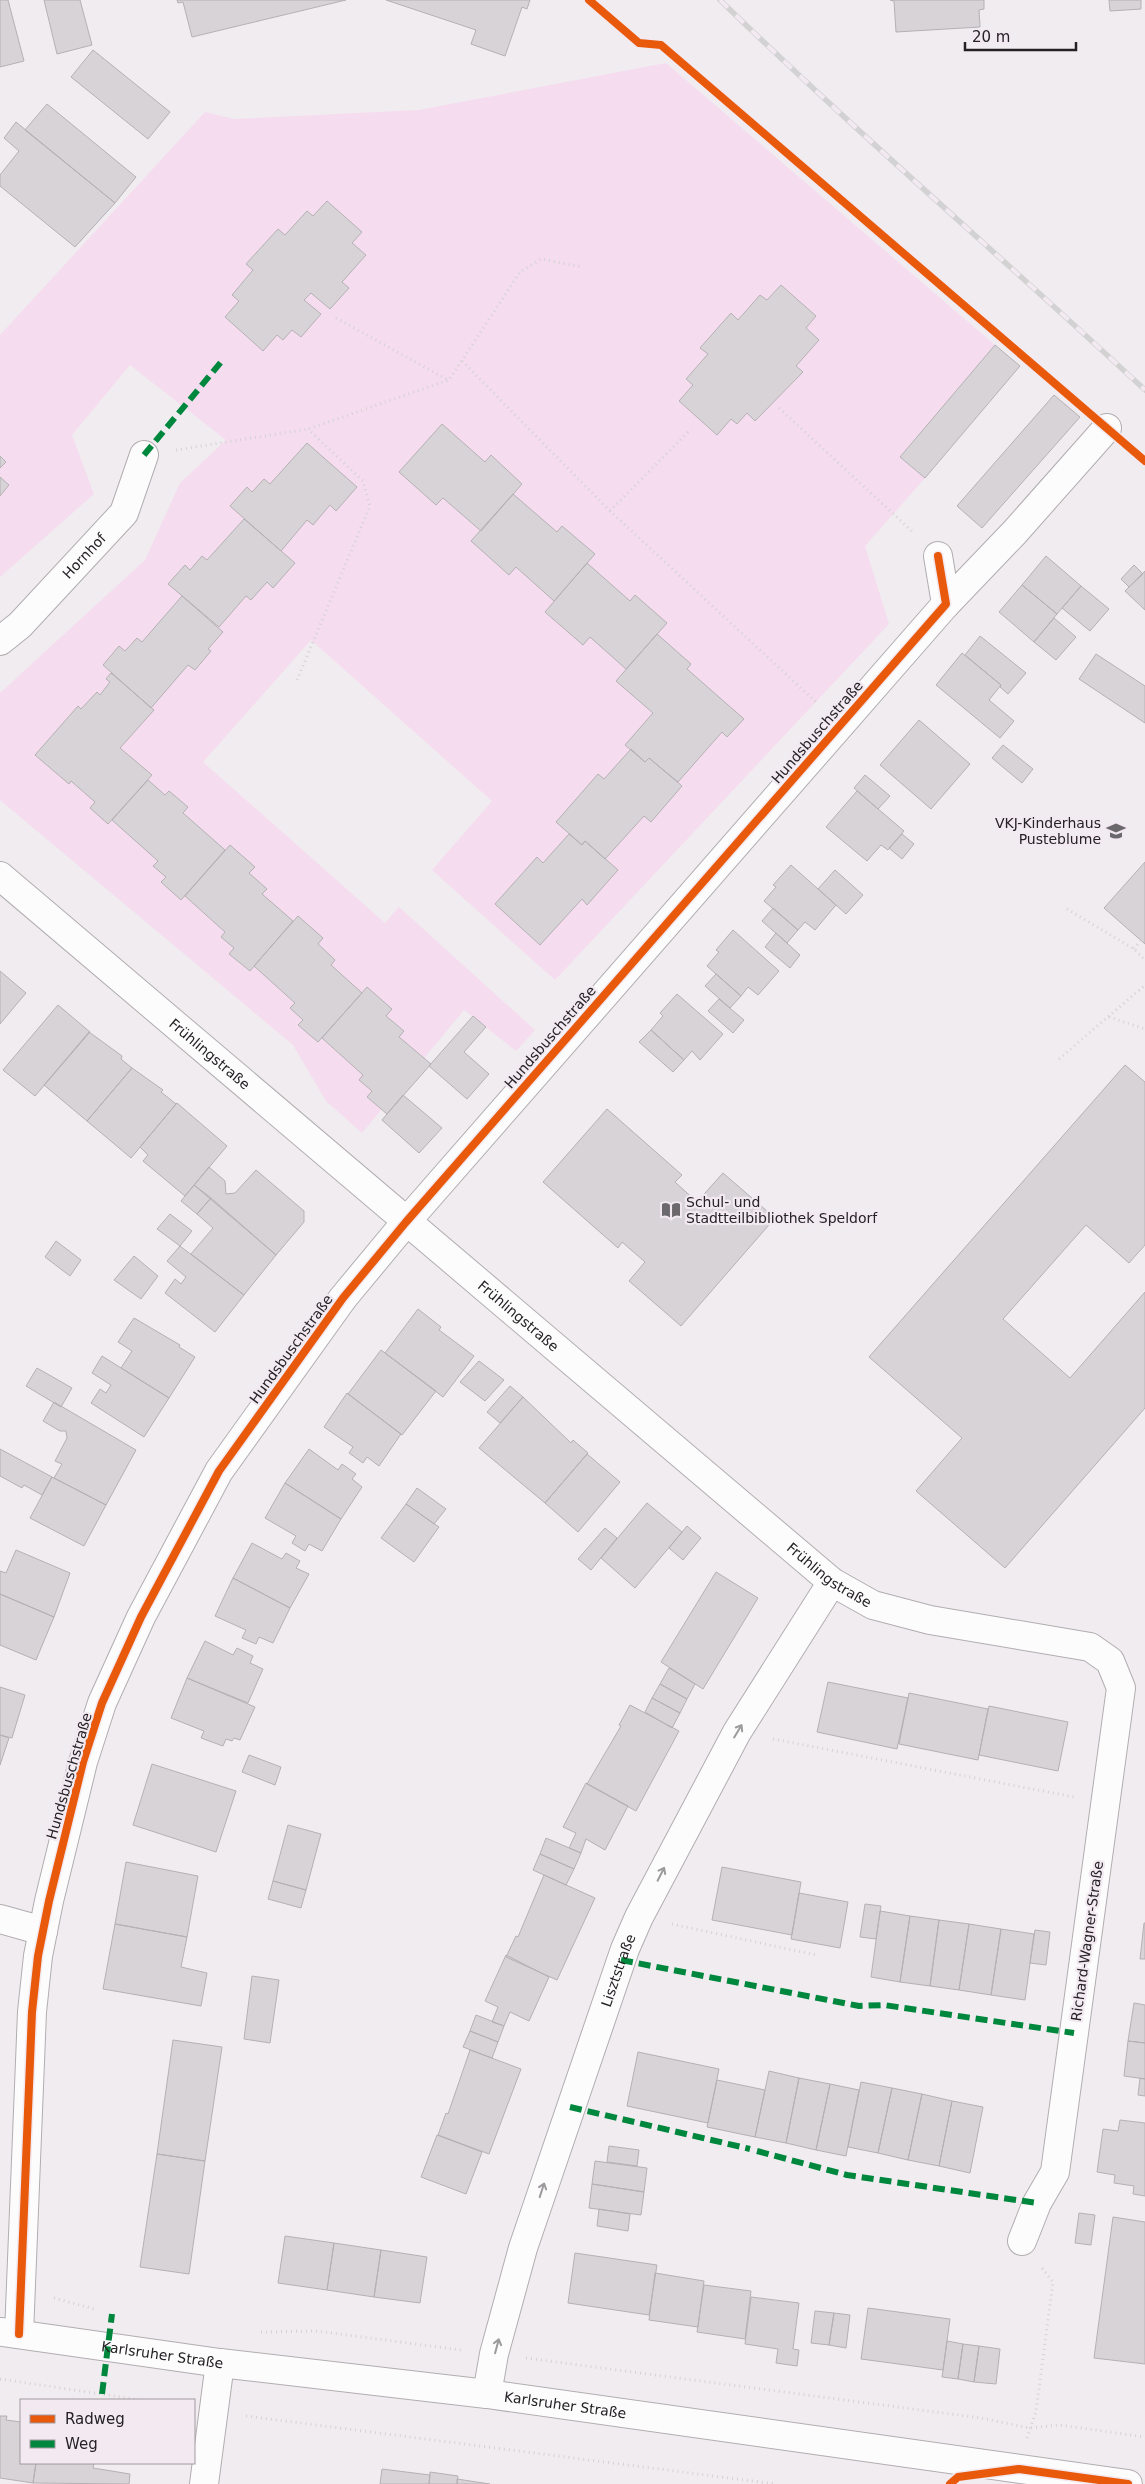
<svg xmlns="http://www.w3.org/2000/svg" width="1145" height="2484" font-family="'DejaVu Sans',sans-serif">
<rect width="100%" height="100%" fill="#f1ecf0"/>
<path fill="#f5dcef" d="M666 63 995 345 900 457 925 478 865 546 889 624 555 980 432 870 492 801 311 640 203 762 385 923 399 907 535 1030 516 1051 464 1010 362 1133 326 1101 293 1045 0 800V693L145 560 180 483 226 440 130 365 72 435 94 494 0 577V335L205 112 234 119 419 110Z"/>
<path fill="#d7d3d6" stroke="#b4b1b4" d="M0 0H8L24 61 0 67Z
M44 0H80L92 45 57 54Z
M177 0H346L192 37 183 2 178 3Z
M386 0H530L527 9 522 7 505 56 471 44 476 30Z
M890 0H984V9L979 10 980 27 896 32 894 1Z
M1109 0H1141V9L1110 11Z
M93 50 170 112 148 139 71 77Z
M47 104 136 177 115 203 25 130Z
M16 122 115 203 75 247 0 186V175L19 151 4 138Z
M327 201 362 232 352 243 366 255 342 282 349 288 330 309 311 293 304 300 321 314 301 337 292 330 283 340 277 335 263 351 225 317 239 301 232 295 253 270 246 264 278 229 285 235 307 211 313 216Z
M781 285 816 316 806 328 819 340 796 366 803 372 755 421 747 413 737 424 731 419 717 435 679 401 693 385 686 379 708 354 700 348 731 313 738 320 760 295 767 300Z
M995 345 1020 366 925 478 900 457Z
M1054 395 1080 417 982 528 957 506Z
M442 424 485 462 491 455 522 484 481 531 443 498 436 505 399 472Z
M307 443 357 487 336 511 330 505 313 525 307 520 281 551 230 506 247 487 252 492 264 479 270 484Z
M0 456 6 462 0 468Z
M0 477 9 485 0 496Z
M513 494 557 532 562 526 595 554 554 601 516 567 509 575 471 541Z
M244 519 295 563 273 588 267 582 251 600 246 596 219 627 168 584 185 565 190 570 202 556 207 560Z
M1046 556 1081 586 1057 614 1022 585Z
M587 563 630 601 635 595 667 623 626 669 590 637 583 645 545 612Z
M1134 565 1143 574 1129 587 1121 579Z
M1145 571V610L1125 591Z
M1022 585 1057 614 1034 642 999 612Z
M1081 586 1109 609 1090 631 1062 608Z
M182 596 223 632 208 649 211 651 195 670 188 665 151 708 103 665 119 646 125 651 137 638 142 642Z
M1054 618 1076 637 1056 660 1034 642Z
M657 634 691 664 687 669 744 719 727 737 722 732 678 782 649 758 645 762 625 745 653 713 616 681Z
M980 636 1026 673 1008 694 1000 687 1001 685 965 655Z
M962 653 1001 685 989 700 1014 721 1000 738 936 685Z
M1096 654 1145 686V723L1079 679Z
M111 673 154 710 120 748 152 775 108 824 90 808 95 802 71 781 69 784 35 755 78 706 81 709 97 692 100 695 110 682 106 679Z
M919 720 970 764 931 809 880 765Z
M1003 745 1033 769 1022 783 992 758Z
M631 749 645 762 649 758 682 786 651 822 644 816 605 859 585 841 582 845 556 822 598 774 604 779Z
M865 775 890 796 878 809 854 788Z
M148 780 165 795 169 791 188 807 183 813 225 850 181 900 161 882 166 877 153 866 158 861 112 820Z
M857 791 904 831 888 850 881 845 867 861 826 827Z
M569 834 582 845 585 841 618 870 587 905 582 899 540 945 495 904 537 857 543 863Z
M902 834 914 844 902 859 889 848Z
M230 845 255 867 249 873 267 889 262 894 293 921 250 971 229 954 234 948 221 937 225 932 185 896Z
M1145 862V944L1104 908Z
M791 865 836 905 815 930 805 922 798 930 764 901 776 887 773 885Z
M835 870 863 895 846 914 818 889Z
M773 908 798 930 787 943 762 921Z
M298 916 323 938 318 944 335 960 331 965 362 993 318 1042 298 1025 303 1020 290 1008 295 1003 254 966Z
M733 930 779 971 758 995 748 987 741 996 707 966 719 952 716 950Z
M776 933 800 955 790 968 765 947Z
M0 971 26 993 0 1024Z
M716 974 741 996 730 1008 705 986Z
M367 987 392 1009 386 1016 404 1031 399 1037 431 1064 387 1114 367 1097 372 1091 359 1080 363 1075 322 1038Z
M677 994 723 1034 700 1060 692 1051 684 1060 651 1030 663 1016 660 1013Z
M719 999 744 1020 733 1033 708 1011Z
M58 1005 90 1032 35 1096 3 1070Z
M473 1016 486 1027 464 1052 489 1074 467 1099 429 1066Z
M651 1030 684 1060 673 1072 639 1042Z
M89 1032 122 1056 121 1059 132 1068 87 1121 44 1085Z
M1125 1065 1145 1082V1245L1129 1263 1086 1225 1003 1319 1070 1378 1145 1292V1408L1005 1568 916 1491 962 1438 869 1357Z
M132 1068 163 1090 161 1092 176 1104 131 1158 87 1121Z
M403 1095 442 1128 419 1153 382 1120Z
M177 1103 227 1146 185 1196 143 1161 148 1155 140 1147Z
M607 1109 682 1175 675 1182 697 1202 723 1173 775 1218 681 1326 629 1281 645 1262 622 1242 618 1248 543 1182Z
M209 1167 225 1181 226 1194 235 1193 256 1170 304 1211V1222L276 1255 194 1185Z
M194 1185 211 1198 197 1214 181 1201Z
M211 1198 276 1255 244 1295 191 1254 213 1228 197 1214Z
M170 1214 192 1231 180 1246 157 1229Z
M56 1241 81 1260 70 1276 45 1257Z
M180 1246 244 1295 215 1332 165 1293 175 1279 181 1284 186 1277 167 1261Z
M134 1256 158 1276 141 1299 114 1280Z
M418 1309 441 1327 439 1330 474 1356 443 1397 385 1353Z
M134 1318 180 1345 179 1347 195 1357 169 1398 121 1368 132 1351 118 1342Z
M381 1350 436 1391 402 1435 348 1394Z
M102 1356 169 1398 144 1437 91 1403 100 1389 106 1393 111 1385 92 1373Z
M479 1361 504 1380 485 1401 460 1382Z
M37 1368 72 1388 61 1407 26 1386Z
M510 1386 523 1397 500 1423 487 1412Z
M347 1393 401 1434 379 1466 367 1457 363 1463 349 1453 353 1447 324 1427Z
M523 1397 571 1443 573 1440 588 1453 545 1503 479 1448Z
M54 1402 136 1450 106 1505 54 1478 62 1464 55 1461 67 1438 66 1431H60L43 1421Z
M0 1449 52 1477 42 1495 24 1485 22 1488 0 1476Z
M309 1449 338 1470 342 1464 356 1474 352 1479 362 1487 341 1519 285 1483Z
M587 1454 620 1482 578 1532 545 1503Z
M52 1477 106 1505 84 1546 30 1518Z
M285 1483 341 1519 322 1551 309 1544 305 1551 292 1543 296 1536 265 1518Z
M417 1488 446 1509 434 1524 406 1504Z
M647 1503 682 1532 635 1588 601 1558Z
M406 1504 439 1527 414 1562 381 1538Z
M687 1526 701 1538 683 1560 669 1548Z
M605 1528 617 1538 591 1570 578 1559Z
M252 1543 282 1559 286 1553 300 1561 296 1568 309 1574 290 1608 233 1578Z
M16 1550 70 1573 54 1617 0 1594V1571L6 1573Z
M716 1572 758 1598 703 1689 661 1662Z
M233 1578 290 1608 273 1643 259 1637 256 1644 242 1638 246 1630 215 1616Z
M0 1594 54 1617 36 1660 0 1645Z
M205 1641 233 1655 237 1648 253 1656 250 1663 263 1669 248 1703 187 1678Z
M669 1668 695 1684 687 1699 660 1684Z
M187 1678 255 1707 240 1740 234 1738 232 1741 226 1739 223 1746 201 1738 204 1731 171 1718Z
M828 1682 908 1698 897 1749 817 1732Z
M660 1684 687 1699 680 1713 652 1698Z
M0 1687 25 1695 12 1738 0 1735Z
M909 1693 988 1709 978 1760 899 1744Z
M652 1698 680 1713 672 1728 645 1712Z
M630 1705 679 1731 636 1811 587 1784 621 1726 619 1725Z
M989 1706 1068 1722 1058 1771 979 1755Z
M0 1735 9 1738 0 1765Z
M249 1755 281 1767 275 1785 242 1772Z
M152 1764 236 1791 216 1852 133 1825Z
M586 1783 628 1806 605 1850 586 1839 581 1853 569 1848 576 1833 563 1827Z
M288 1825 321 1834 306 1890 273 1881Z
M546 1838 581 1853 574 1869 540 1854Z
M540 1854 574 1869 566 1885 533 1870Z
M126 1862 198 1876 187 1937 115 1924Z
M722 1867 801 1882 792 1935 712 1920Z
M544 1875 595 1898 557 1980 506 1957 516 1936 518 1937Z
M273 1881 306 1890 301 1908 268 1899Z
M799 1893 848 1902 840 1948 791 1939Z
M865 1904 881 1906 876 1939 860 1937Z
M880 1911 910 1916 900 1982 871 1977Z
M910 1916 939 1920 930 1986 900 1982Z
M939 1920 969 1924 959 1990 930 1986Z
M1144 1923H1145V1959H1140Z
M115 1924 187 1937 181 1967 207 1973 201 2006 103 1989Z
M969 1924 1001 1929 991 1995 959 1990Z
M1001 1929 1034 1934 1025 2000 991 1995Z
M1035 1930 1050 1932 1046 1965 1030 1963Z
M506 1955 549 1977 529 2021 510 2012 504 2026 492 2022 498 2007 485 2001Z
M252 1976 279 1980 270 2043 244 2039Z
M1134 2003 1145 2005V2043L1128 2041Z
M476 2015 504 2026 498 2042 470 2031Z
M470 2031 498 2042 492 2058 463 2047Z
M173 2040 222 2047 205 2161 157 2154Z
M1128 2041 1145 2043V2079L1124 2076Z
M470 2050 521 2069 489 2154 438 2135 446 2113 448 2114Z
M638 2052 719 2069 708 2123 627 2106Z
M769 2071 799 2078 786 2143 755 2137Z
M799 2078 830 2084 816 2150 786 2143Z
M1140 2078 1145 2079V2096L1138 2095Z
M717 2080 765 2090 755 2137 707 2127Z
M861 2082 892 2088 878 2153 848 2147Z
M830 2084 859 2090 846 2156 816 2150Z
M892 2088 922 2094 908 2160 878 2153Z
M922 2094 952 2101 939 2166 908 2160Z
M952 2101 983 2107 970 2173 939 2166Z
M1120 2120 1145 2123V2196L1133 2194 1134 2186 1114 2183 1115 2175 1097 2172 1103 2129 1118 2131Z
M437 2135 482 2152 466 2194 421 2177Z
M609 2146 639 2150 637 2166 607 2162Z
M157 2154 205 2161 189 2274 140 2267Z
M595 2161 647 2168 644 2192 592 2184Z
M592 2184 644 2192 641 2215 589 2208Z
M599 2209 630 2214 628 2231 597 2226Z
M1079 2213 1095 2215 1091 2245 1075 2243Z
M1113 2217 1145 2222V2364L1094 2358Z
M285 2236 334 2243 327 2290 278 2283Z
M334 2243 381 2250 374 2297 327 2290Z
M381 2250 427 2257 420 2303 374 2297Z
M575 2253 657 2265 649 2315 568 2303Z
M655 2273 704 2281 698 2327 649 2320Z
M704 2285 751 2291 745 2339 697 2332Z
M751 2297 799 2303 793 2349 799 2350 797 2366 776 2363 778 2349 745 2344Z
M868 2308 950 2319 943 2370 861 2359Z
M815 2311 834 2313 829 2345 811 2343Z
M834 2313 850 2315 846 2348 829 2345Z
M947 2341 963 2344 958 2379 942 2377Z
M963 2344 979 2346 974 2382 958 2379Z
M979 2346 1000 2349 996 2384 974 2382Z
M0 2416H7L6 2420 21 2422V2463H36L33 2483 0 2478Z
M36 2463H94L93 2468 130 2474 129 2484 33 2483Z
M382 2469 430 2475 429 2484H380Z
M430 2472 458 2476 457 2484H429Z
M457 2479 490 2484H457Z"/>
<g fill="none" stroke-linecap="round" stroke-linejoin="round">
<g stroke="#b1adb0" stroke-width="30">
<g id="minor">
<path d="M946 604 1014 533 1107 428"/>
<path id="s1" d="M0 641 20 625 124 513 144 455"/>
<path id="s2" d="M0 876 832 1582 873 1605 930 1620 1090 1647 1110 1661 1121 1688 1055 2172 1037 2203 1022 2241"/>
<path d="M0 1919 43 1931"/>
<path id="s3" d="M2 2332 220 2363 487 2394 1128 2484"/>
<path d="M19 2334 32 2012 38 1956 49 1901 83 1762 102 1703 141 1617 219 1471 343 1298 406 1222 946 604 938 556"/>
<path id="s4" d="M487 2394 494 2354 523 2248 625 1949 639 1917 737 1732 832 1582"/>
<path d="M204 2484 220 2363"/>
</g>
</g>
<path stroke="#d4d2d4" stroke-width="3" stroke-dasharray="1 4" stroke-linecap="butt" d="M336 318 448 380
M462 361 610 511 816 702
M779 408 914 533
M176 450 308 429 449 380 520 272 541 259 582 267
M610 511 691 429
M297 680 370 506 363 481 308 429
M1067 909 1134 949 1145 960
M1134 949 1141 940
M1109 1017 1145 1029
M1059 1059 1145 985
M773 1739 1074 1797
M672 1924 816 1955
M54 2298 94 2309
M261 2332 316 2331 461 2350
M526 2358 981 2418 1029 2428 1059 2425 1145 2437
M0 2379 141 2400
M246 2416 776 2484
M1027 2438 1036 2411 1053 2282 1042 2268"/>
<use href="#minor" stroke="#fdfcfd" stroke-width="28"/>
<g stroke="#d3d2d3" stroke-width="5.5">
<path id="rail" d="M720 0C858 134 1004 259 1145 390"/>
</g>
<use href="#rail" stroke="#f3eaf1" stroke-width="4" stroke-dasharray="11" stroke-linecap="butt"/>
<path stroke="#00873e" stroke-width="6" stroke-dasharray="12 6" stroke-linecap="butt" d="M144 455 221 362
M621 1960 859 2006 884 2005 1074 2033
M570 2107 750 2149
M757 2151 847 2175 1037 2203
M102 2394 112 2314"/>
<g stroke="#f3eaf1" stroke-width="11">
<path id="cycleway" d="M589 0 639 43 661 45 1145 461
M19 2334 32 2012 38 1956 49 1901 83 1762 102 1703 141 1617 219 1471 343 1298 406 1222 946 604 938 556
M950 2484 958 2477 1019 2469 1128 2484"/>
</g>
<use href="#cycleway" stroke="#e8590c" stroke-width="8"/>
</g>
<defs><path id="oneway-shaft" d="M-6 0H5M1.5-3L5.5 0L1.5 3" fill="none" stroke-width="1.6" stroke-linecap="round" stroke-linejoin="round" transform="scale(1.25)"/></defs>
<g stroke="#9c9a9c">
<use href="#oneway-shaft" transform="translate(738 1731) rotate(-59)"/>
<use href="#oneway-shaft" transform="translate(661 1874) rotate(-63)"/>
<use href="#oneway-shaft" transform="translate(542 2190) rotate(-72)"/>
<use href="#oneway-shaft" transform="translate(497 2346) rotate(-75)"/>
</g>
<defs>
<g id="school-bare" transform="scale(1.5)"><path d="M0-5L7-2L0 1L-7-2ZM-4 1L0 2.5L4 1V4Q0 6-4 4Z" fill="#6c696c" stroke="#f3eaf1" stroke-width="2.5" paint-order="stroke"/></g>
<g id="library-bare" transform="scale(1.5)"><path d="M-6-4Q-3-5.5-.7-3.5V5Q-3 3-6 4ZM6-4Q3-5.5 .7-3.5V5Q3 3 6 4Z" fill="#6c696c" stroke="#f3eaf1" stroke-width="2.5" paint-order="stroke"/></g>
</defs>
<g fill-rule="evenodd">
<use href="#school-bare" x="1116" y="831"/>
<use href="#library-bare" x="671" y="1210"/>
</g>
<g text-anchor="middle" stroke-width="4.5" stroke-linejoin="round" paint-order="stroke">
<g font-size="14" fill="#252225" stroke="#f3eaf1">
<text dy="5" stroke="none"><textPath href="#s1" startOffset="120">Hornhof</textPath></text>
<text transform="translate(817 732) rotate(-49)" y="5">Hundsbuschstraße</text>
<text transform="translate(550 1037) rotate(-49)" y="5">Hundsbuschstraße</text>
<text dy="5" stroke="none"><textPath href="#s2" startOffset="275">Frühlingstraße</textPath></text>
<text dy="5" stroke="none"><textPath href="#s2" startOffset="680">Frühlingstraße</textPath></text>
<text transform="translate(291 1349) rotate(-54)" y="5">Hundsbuschstraße</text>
<text dy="5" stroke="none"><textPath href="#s2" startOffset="1085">Frühlingstraße</textPath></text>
<text transform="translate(69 1776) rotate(-74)" y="5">Hundsbuschstraße</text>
<text transform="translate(1087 1941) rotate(-82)" y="5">Richard-Wagner-Straße</text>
<text dy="5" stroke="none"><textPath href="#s4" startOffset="444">Lisztstraße</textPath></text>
<text dy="5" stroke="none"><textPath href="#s3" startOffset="162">Karlsruher Straße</textPath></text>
<text dy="5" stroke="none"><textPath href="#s3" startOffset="568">Karlsruher Straße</textPath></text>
</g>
<g font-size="14" fill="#252225" stroke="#f3eaf1" text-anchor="end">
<text x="1101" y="828">VKJ-Kinderhaus<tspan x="1101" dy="16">Pusteblume</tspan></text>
<text x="686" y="1207" text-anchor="start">Schul- und<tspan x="686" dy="16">Stadtteilbibliothek Speldorf</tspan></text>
</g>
</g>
<rect x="20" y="2399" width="175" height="65" fill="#f3eaf1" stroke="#a19a9f"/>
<rect x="30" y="2415" width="25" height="8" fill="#e8590c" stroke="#a19a9f"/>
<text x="65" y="2424" font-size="15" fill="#252225">Radweg</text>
<rect x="30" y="2440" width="25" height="8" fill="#00873e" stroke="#a19a9f"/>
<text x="65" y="2449" font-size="15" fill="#252225">Weg</text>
<path d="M965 42v8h111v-8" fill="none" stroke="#252225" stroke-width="2.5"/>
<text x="972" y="42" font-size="15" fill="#252225" stroke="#f3eaf1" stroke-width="4" paint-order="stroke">20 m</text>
</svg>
